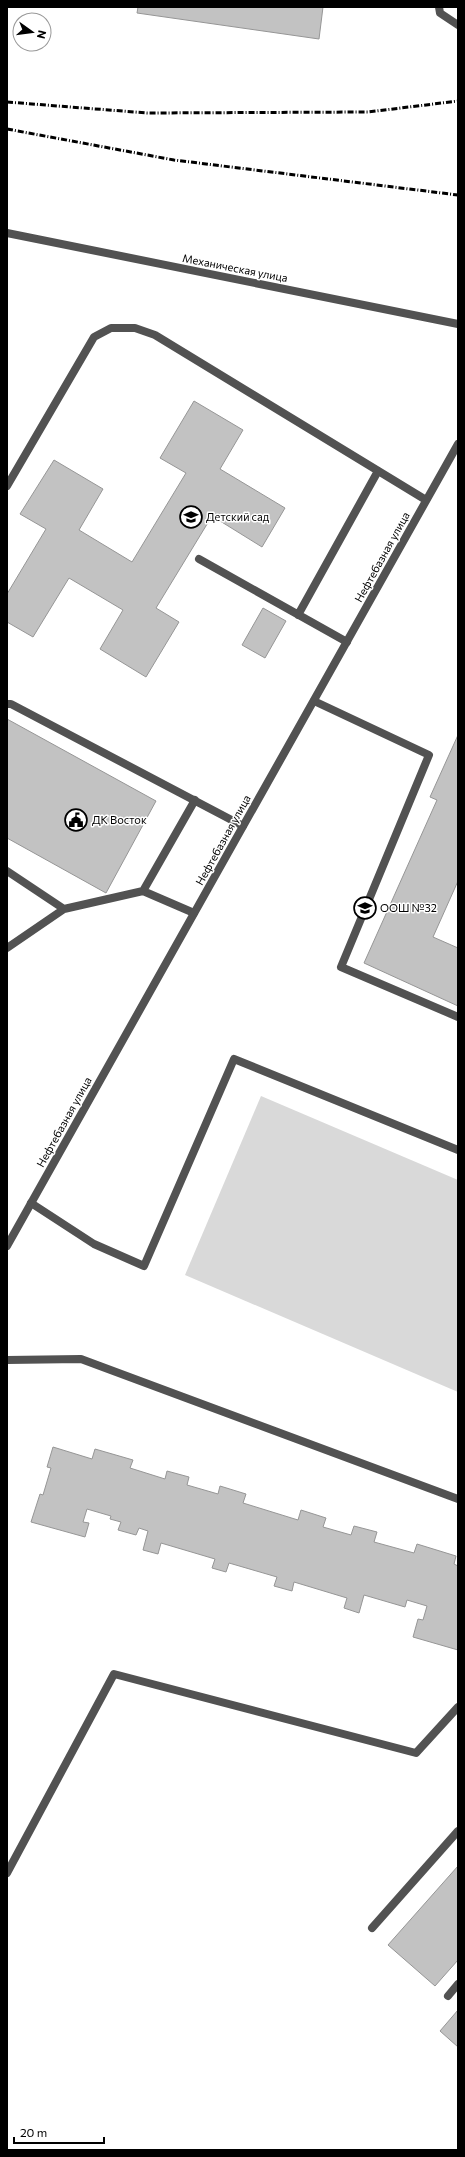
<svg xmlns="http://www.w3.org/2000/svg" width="465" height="2157" font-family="Commissioner,sans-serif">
<rect width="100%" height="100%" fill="#fff"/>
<path fill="#d9d9d9" d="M261 1096 458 1180V1392L185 1275Z"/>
<path fill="#c2c2c2" stroke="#969696" d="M138 7H323L319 39 137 13Z
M194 401 243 430 220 469 285 508 262 547 212 516 156 608 179 622 146 677 100 649 123 610 69 578 33 637 7 622V594L46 529 20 514 54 460 103 489 79 530 132 562 186 473 160 458Z
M263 608 286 621 265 658 242 645Z
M7 719 156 801 106 893 7 838Z
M458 735V881L433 937 458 948V1006L364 963 437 800 430 797Z
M53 1447 92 1459 95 1449 133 1460 130 1468 165 1479 167 1471 189 1477 187 1485 218 1494 220 1486 246 1494 243 1503 298 1520 301 1510 326 1518 323 1527 351 1535 354 1526 377 1532 374 1542 414 1553 417 1544 456 1556 454 1564 458 1566V1650L413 1637 418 1619 423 1620 427 1606 407 1600 405 1607 364 1595 359 1613 344 1608 347 1598 294 1582 292 1591 274 1586 277 1577 229 1563 226 1572 212 1568 215 1559 161 1543 158 1554 143 1550 148 1531 139 1528 136 1535 118 1530 121 1522 110 1519 111 1516 87 1509 83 1522 89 1523 85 1537 31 1522 40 1494 43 1495 51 1468 47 1467Z
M458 1866V1960L435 1986 388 1945Z
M458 2010V2047L440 2031Z"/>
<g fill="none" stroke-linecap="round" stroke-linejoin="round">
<path stroke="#525252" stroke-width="8" d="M7 233 458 324
M7 486 94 337 111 328H135L155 335 426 500
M199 559 347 642
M298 615 378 471
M314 701 429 755 341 967 458 1017
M7 704H11L243 826
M7 871 64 909
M143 891 195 800
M7 948 64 909 143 891 194 913
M31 1203 94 1244 144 1266 234 1059 458 1150
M7 1360 81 1359 458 1499
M7 1873 114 1674 416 1753 458 1707
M372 1928 458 1831
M448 1996 458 1984"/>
<path stroke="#525252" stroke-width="8" d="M439 7 440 13 458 25
M7 1246 458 444"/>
<path stroke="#000" stroke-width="3" stroke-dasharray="6 2 1 2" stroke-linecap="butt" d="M7 102 147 113 368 112 458 101
M7 129 174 160 458 195"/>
</g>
<defs>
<g id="school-ring" transform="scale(1.15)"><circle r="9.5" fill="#fff" stroke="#000" stroke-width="1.5"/><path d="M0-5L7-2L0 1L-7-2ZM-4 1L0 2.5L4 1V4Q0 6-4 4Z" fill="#000"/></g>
<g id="civic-ring" transform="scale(1.15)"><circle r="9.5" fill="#fff" stroke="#000" stroke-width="1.5"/><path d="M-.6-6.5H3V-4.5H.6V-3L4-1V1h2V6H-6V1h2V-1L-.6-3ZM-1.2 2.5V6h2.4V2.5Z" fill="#000"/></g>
</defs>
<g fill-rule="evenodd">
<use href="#school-ring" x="191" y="517"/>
<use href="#civic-ring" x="76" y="820"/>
<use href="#school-ring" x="365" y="908"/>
</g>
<g text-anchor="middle" stroke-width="3" stroke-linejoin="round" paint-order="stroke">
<g font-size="11" fill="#000" stroke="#fff">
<text transform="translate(235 268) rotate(11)" y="4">Механическая улица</text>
<text transform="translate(382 557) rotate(-61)" y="4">Нефтебазная улица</text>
<text transform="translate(223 840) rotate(-61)" y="4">Нефтебазная улица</text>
<text transform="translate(64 1122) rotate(-61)" y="4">Нефтебазная улица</text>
</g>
<g font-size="11" fill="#000" stroke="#fff" text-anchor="start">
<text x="206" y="521">Детский сад</text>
<text x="92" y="824">ДК Восток</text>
<text x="380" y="912">ООШ №32</text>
</g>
</g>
<rect width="465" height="2157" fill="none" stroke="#000000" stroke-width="16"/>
<g transform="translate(32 32) rotate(104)"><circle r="19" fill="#ffffff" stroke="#999999"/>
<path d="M0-3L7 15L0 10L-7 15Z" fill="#000000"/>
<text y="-6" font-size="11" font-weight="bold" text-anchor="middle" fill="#000000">N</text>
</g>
<path d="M14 2137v6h90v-6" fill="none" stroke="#000000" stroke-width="2"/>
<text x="20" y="2137" font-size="12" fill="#000000" stroke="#ffffff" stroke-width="3" paint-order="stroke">20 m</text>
</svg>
